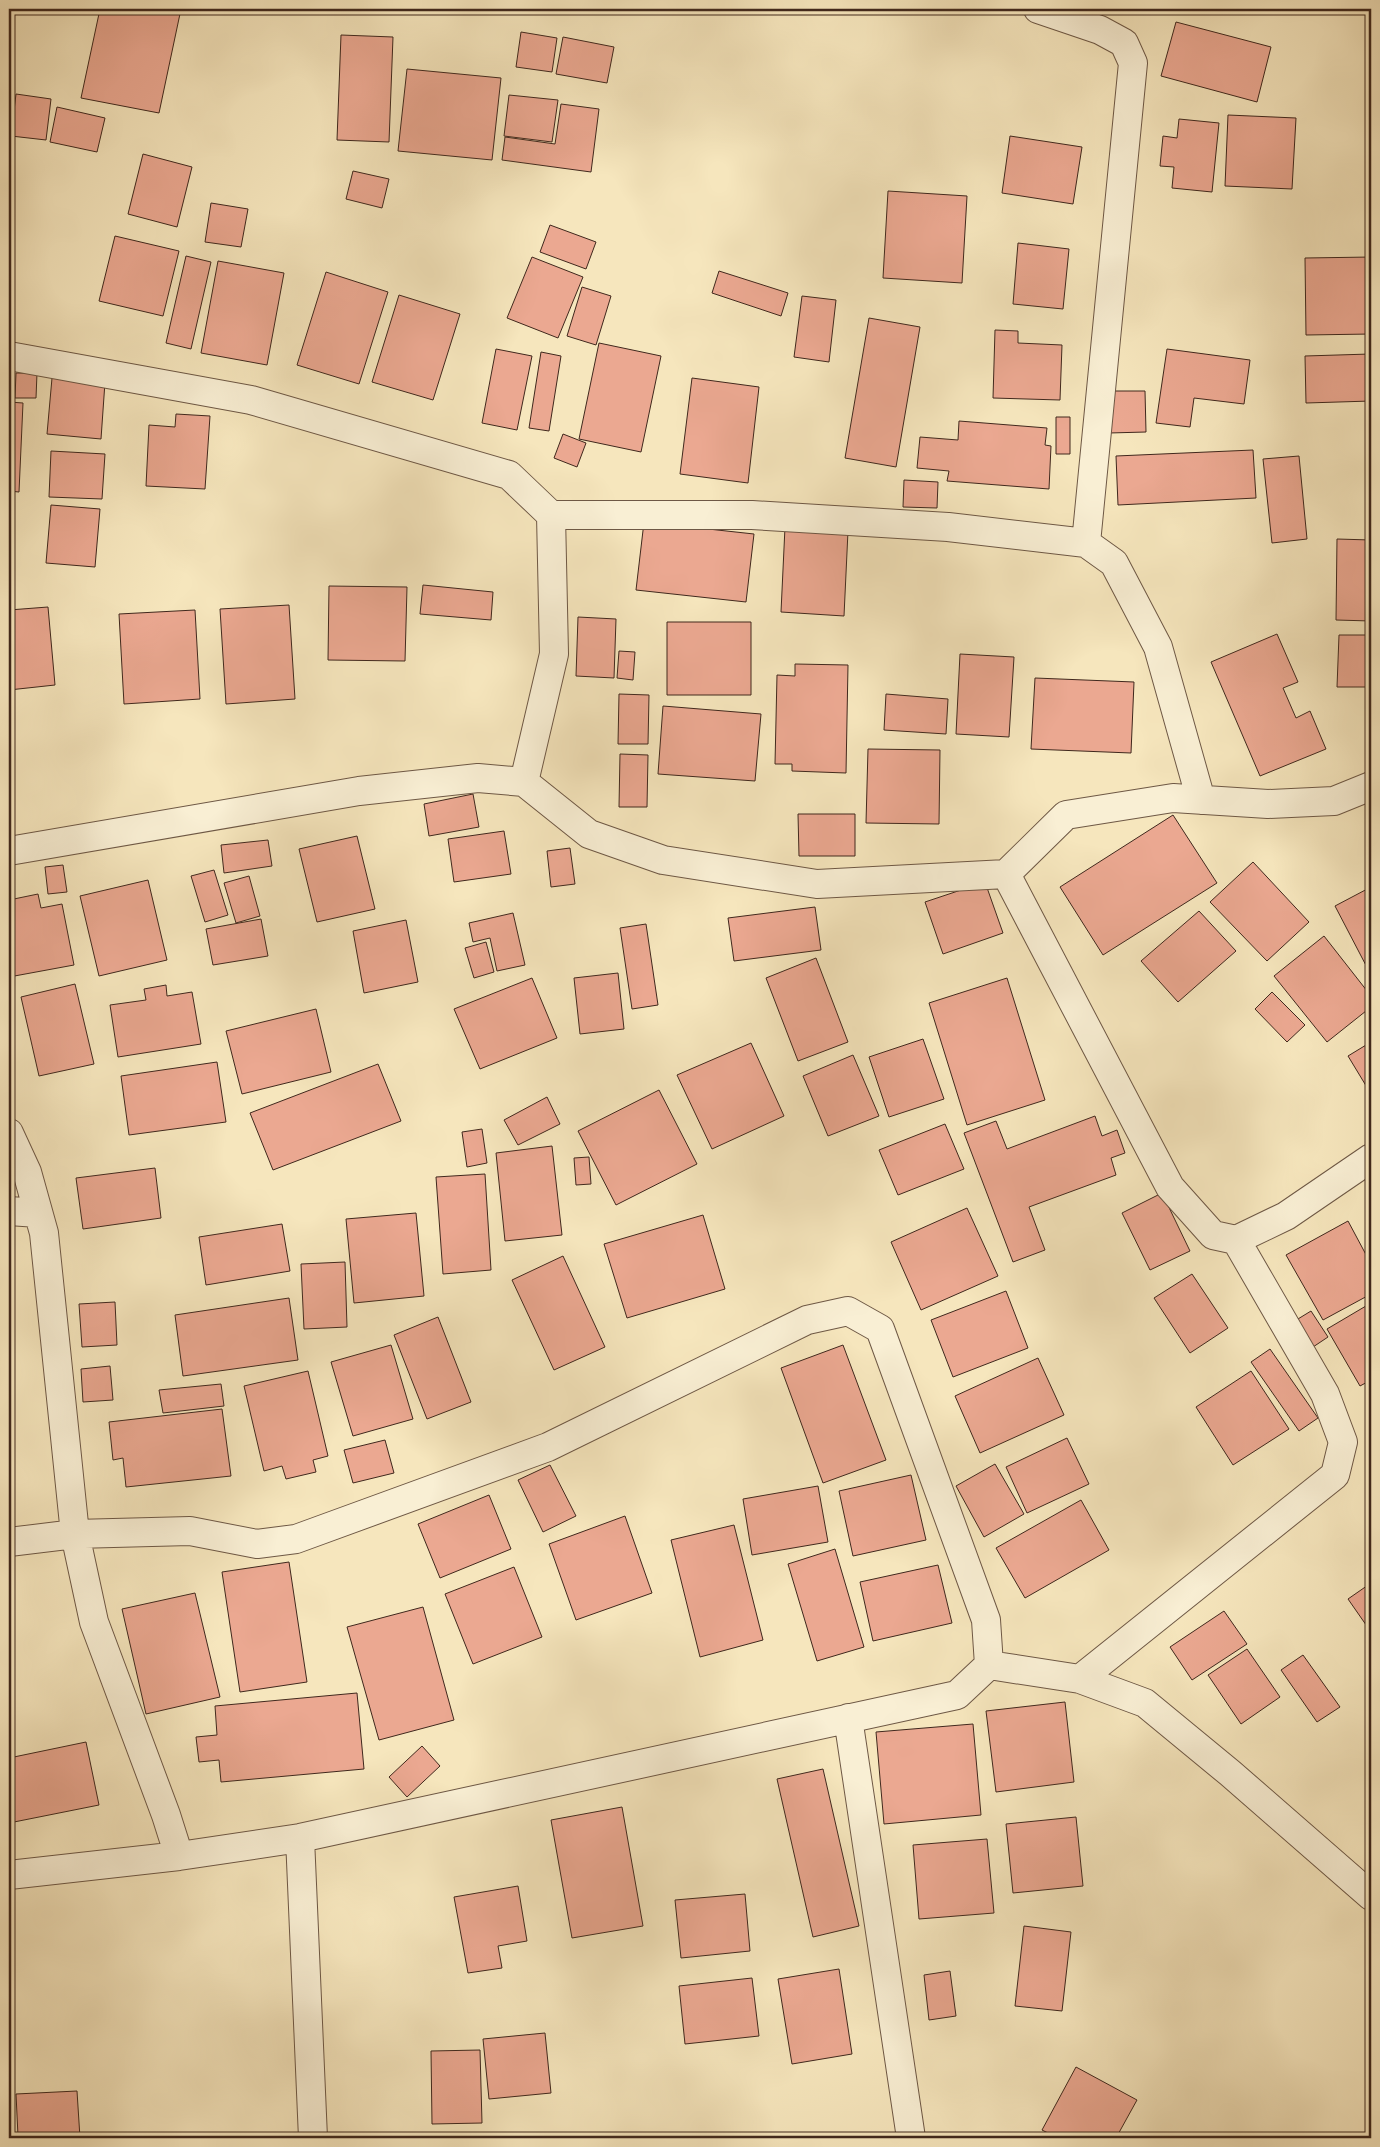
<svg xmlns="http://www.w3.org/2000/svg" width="1380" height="2147" font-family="'IM FELL Double Pica',serif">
<rect width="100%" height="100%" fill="#f6e6bd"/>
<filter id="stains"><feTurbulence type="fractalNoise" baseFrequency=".004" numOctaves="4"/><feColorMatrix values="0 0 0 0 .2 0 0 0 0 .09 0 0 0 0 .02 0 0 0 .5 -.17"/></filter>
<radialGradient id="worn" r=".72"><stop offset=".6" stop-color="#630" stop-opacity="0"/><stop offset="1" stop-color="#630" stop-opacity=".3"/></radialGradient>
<path fill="#eba891" stroke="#40281d" d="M100 9H181L159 113 81 98Z
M1176 22 1271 47 1257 102 1161 76Z
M521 32 557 38 552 72 516 67Z
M341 35 393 37 389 142 337 140Z
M563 37 614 47 607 83 556 74Z
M407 69 501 78 492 160 398 151Z
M16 94 51 99 46 140 11 136Z
M509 95 558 100 552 142 504 136Z
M561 104 599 109 591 172 502 160 505 137 555 144Z
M57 107 105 118 97 152 50 142Z
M1228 115 1296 118 1292 189 1225 186Z
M1179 119 1219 123 1212 192 1172 188 1174 167 1160 166 1163 136 1177 138Z
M1010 136 1082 147 1073 204 1002 193Z
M143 154 192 167 177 227 128 214Z
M353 171 389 179 382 208 346 199Z
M888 191 967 196 962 283 883 278Z
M211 203 248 209 241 247 205 242Z
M550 225 596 242 586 269 540 252Z
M115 236 179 251 163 316 99 301Z
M1018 243 1069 249 1063 309 1013 304Z
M186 256 211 262 191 349 166 343Z
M532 257 583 277 558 338 507 318Z
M1371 257V334L1306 335 1305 258Z
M218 261 284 273 267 365 201 353Z
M719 271 788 293 781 316 712 293Z
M326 272 388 292 359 384 297 365Z
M582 287 611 296 596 345 567 336Z
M399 295 460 314 433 400 372 382Z
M802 296 836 300 829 362 794 357Z
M869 318 920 327 896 467 845 458Z
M995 330 1018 331V343L1062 345 1060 400 993 398Z
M599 343 661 356 641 452 579 439Z
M496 349 532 356 517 430 482 423Z
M1167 349 1250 360 1244 404 1194 398 1190 427 1156 423Z
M541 352 561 356 549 431 529 428Z
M1370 354 1371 401 1306 403 1305 356Z
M16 373H37L36 398H15Z
M52 378 105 382 101 439 47 434Z
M692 378 759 387 748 483 680 474Z
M1109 391H1145L1146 432 1109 433Z
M9 402 23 403 19 492 9 491Z
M176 414 210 416 205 489 146 486 149 425 175 427Z
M1056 417H1070V454H1056Z
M959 421 1047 428 1045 445 1051 446 1049 489 947 481 949 471 917 468 920 437 958 440Z
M563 434 586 443 577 467 554 458Z
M1253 450 1256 498 1118 505 1116 456Z
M51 451 105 454 102 499 49 497Z
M1299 456 1307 539 1272 543 1263 459Z
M904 480 938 482 937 508 903 507Z
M51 505 100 509 95 567 46 563Z
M644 522 754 534 746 602 636 590Z
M785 527 848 531 844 616 781 612Z
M1337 539 1371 540V621L1336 620Z
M423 585 493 592 491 620 420 614Z
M329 586 407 587 405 661 328 660Z
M289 605 295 699 226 704 220 609Z
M48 607 55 685 9 690V610Z
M195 610 200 699 124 704 119 614Z
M578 617 616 619 614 678 576 676Z
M667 622H751V695H667Z
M1277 634 1298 682 1283 688 1296 718 1310 711 1326 749 1260 776 1211 662Z
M1339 635H1371V687H1337Z
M619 651 635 652 633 680 617 678Z
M960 654 1014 657 1009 737 956 734Z
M795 664 848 665 846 773 792 771V764H775L777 675 795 676Z
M1035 678 1134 682 1131 753 1031 749Z
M619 694 649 695 648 744H618Z
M886 694 948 699 946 734 884 730Z
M663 706 761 714 755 781 658 774Z
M868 749 940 750 939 824 866 823Z
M620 754 648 755 647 807H619Z
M473 794 479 827 429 836 424 804Z
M798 814H855V856H799Z
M1173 815 1217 883 1103 955 1060 887Z
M504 831 511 874 454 882 448 839Z
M357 836 375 909 317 922 299 849Z
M268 840 272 866 224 873 221 845Z
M570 848 575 884 551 887 547 851Z
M1253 862 1309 922 1267 961 1210 902Z
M63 865 67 892 48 894 45 867Z
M214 870 228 915 205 922 191 876Z
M249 876 260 916 236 923 224 883Z
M148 880 167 960 99 976 80 896Z
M985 882 1003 933 943 954 925 902Z
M1371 887V975L1335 906Z
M38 894 41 908 62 904 74 965 9 977V900Z
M815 907 821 950 734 961 728 918Z
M1199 911 1236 951 1178 1002 1141 961Z
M513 913 525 965 497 971 490 938 473 942 469 923Z
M261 919 268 956 213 965 206 929Z
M406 920 418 982 364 993 353 931Z
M646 924 658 1005 632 1009 620 928Z
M1324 936 1371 996V1007L1327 1042 1274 976Z
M486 942 494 972 474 978 465 948Z
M816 958 848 1042 798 1061 766 978Z
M618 973 624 1029 580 1034 574 978Z
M532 978 557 1038 480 1069 454 1009Z
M1007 978 1045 1100 967 1125 929 1003Z
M75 984 94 1064 39 1076 21 997Z
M166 985 167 996 192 992 201 1044 118 1057 110 1005 146 1000 144 989Z
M1272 992 1305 1025 1287 1042 1255 1009Z
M316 1009 331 1072 242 1094 226 1031Z
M923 1039 944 1099 889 1117 869 1057Z
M1371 1042V1087L1368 1089 1348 1056Z
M751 1043 784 1116 712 1149 677 1075Z
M853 1055 879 1116 828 1136 803 1076Z
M217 1062 226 1122 129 1135 121 1076Z
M378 1064 401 1121 273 1170 250 1113Z
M659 1090 697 1164 616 1205 578 1131Z
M547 1097 560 1124 518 1145 504 1120Z
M1095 1116 1102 1136 1117 1130 1125 1153 1111 1158 1116 1175 1029 1207 1045 1250 1013 1262 964 1133 996 1121 1007 1149Z
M945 1124 964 1169 898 1195 879 1150Z
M482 1129 487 1163 467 1167 462 1132Z
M552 1146 562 1235 505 1241 496 1153Z
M589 1157 591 1184 576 1185 574 1158Z
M155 1168 161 1218 83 1229 76 1178Z
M485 1174 491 1270 443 1274 436 1177Z
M1162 1193 1190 1251 1150 1270 1122 1213Z
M967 1208 998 1276 921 1310 891 1242Z
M416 1213 424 1296 354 1303 346 1219Z
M703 1215 725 1289 627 1318 604 1244Z
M1348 1221 1371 1264V1294L1323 1320 1286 1255Z
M282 1224 290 1271 206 1285 199 1237Z
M563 1256 605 1347 554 1370 512 1280Z
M345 1262 347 1327 304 1329 301 1264Z
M1192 1274 1228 1328 1190 1353 1154 1298Z
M1006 1291 1028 1348 953 1377 931 1320Z
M289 1298 298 1360 183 1376 175 1315Z
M115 1302 117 1345 82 1347 79 1304Z
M1371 1303V1380L1360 1386 1327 1329Z
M1311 1311 1328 1337 1310 1349 1293 1322Z
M438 1317 471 1402 427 1419 394 1335Z
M391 1345 413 1419 353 1436 331 1362Z
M843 1345 886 1460 823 1483 781 1368Z
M1270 1349 1318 1418 1299 1431 1251 1362Z
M1038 1358 1064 1415 980 1453 955 1396Z
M110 1366 113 1400 83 1402 81 1369Z
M308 1371 328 1456 313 1460 316 1472 286 1479 282 1466 264 1471 244 1386Z
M1251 1371 1289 1429 1233 1465 1196 1407Z
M221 1384 224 1406 163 1413 159 1390Z
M222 1409 231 1476 126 1487 123 1458 113 1460 109 1422Z
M1067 1438 1089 1484 1027 1513 1006 1467Z
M385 1440 394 1473 353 1483 344 1450Z
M995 1464 1024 1514 984 1537 956 1486Z
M550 1465 576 1516 543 1532 518 1480Z
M911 1475 926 1540 853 1556 839 1491Z
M818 1486 828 1542 752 1555 743 1499Z
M489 1495 511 1549 440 1578 418 1524Z
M1081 1500 1109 1550 1025 1598 996 1548Z
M625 1516 652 1593 576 1620 549 1544Z
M734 1525 763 1640 700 1657 671 1540Z
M835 1549 864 1647 817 1661 788 1564Z
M289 1562 307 1682 240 1692 222 1572Z
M938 1565 952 1623 873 1641 860 1582Z
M514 1567 542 1637 473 1664 445 1594Z
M1371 1583V1632L1348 1599Z
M195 1593 220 1697 146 1714 122 1609Z
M423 1607 454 1720 379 1740 347 1627Z
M1224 1611 1247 1644 1192 1680 1170 1647Z
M1247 1649 1280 1697 1241 1724 1208 1675Z
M1303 1655 1340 1707 1317 1722 1281 1670Z
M357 1693 364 1769 221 1782 219 1760 199 1762 196 1737 217 1735 215 1706Z
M1065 1702 1074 1782 996 1792 986 1711Z
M973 1724 981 1815 884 1824 876 1732Z
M86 1742 99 1805 9 1823V1758Z
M422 1746 440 1766 407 1797 389 1777Z
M823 1769 859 1926 813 1937 777 1779Z
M622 1807 643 1926 572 1938 551 1820Z
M1076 1817 1083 1886 1013 1893 1006 1824Z
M987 1839 994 1913 919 1919 913 1845Z
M518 1886 527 1941 498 1946 502 1968 468 1973 454 1897Z
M745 1894 750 1951 681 1958 675 1900Z
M1024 1926 1071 1932 1062 2011 1015 2006Z
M839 1969 852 2054 792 2064 778 1979Z
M950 1971 956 2016 929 2020 924 1975Z
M752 1978 759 2036 685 2044 679 1986Z
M545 2033 551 2093 489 2099 483 2039Z
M480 2050 482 2123 432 2124 431 2051Z
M1076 2067 1137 2100 1116 2138H1058L1042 2130Z
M77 2091 80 2138H9V2136H18L16 2094Z"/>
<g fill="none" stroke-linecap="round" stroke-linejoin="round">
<g stroke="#6e5845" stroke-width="30">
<path id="street" d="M1038 9 1100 30 1124 43 1133 63 1086 543
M9 356 251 400 509 475 551 515 554 654 524 782
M551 515H752L948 527 1086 543 1114 563 1158 647 1201 800
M9 851 359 791 478 778 524 782 589 834 663 860 817 884 1006 874 1066 815 1173 798 1268 804 1334 801 1371 786
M1006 874 1170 1187 1213 1235 1236 1240 1286 1216 1371 1158
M9 1133 27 1172 44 1233 75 1534 94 1622 166 1815 179 1856
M9 1211 38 1213
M9 1542 75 1534 190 1531 257 1544 296 1539 548 1447 807 1320 848 1311 880 1329 986 1620 989 1665 957 1695 300 1838 179 1856 9 1875
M989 1665 1080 1679 1145 1703 1230 1773 1371 1896
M1080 1679 1335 1475 1343 1442 1325 1394 1236 1240
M848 1718 911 2138
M300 1838 313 2138"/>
</g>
<use href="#street" stroke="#f9efd4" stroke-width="28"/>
</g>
<rect width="1380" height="2147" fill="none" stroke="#f6e6bd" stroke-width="30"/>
<rect x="10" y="10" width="1360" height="2127" fill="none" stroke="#40281d" stroke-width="2.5"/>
<rect x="15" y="15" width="1350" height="2117" fill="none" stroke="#40281d"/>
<rect width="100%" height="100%" filter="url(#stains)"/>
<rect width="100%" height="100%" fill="url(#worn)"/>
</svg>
